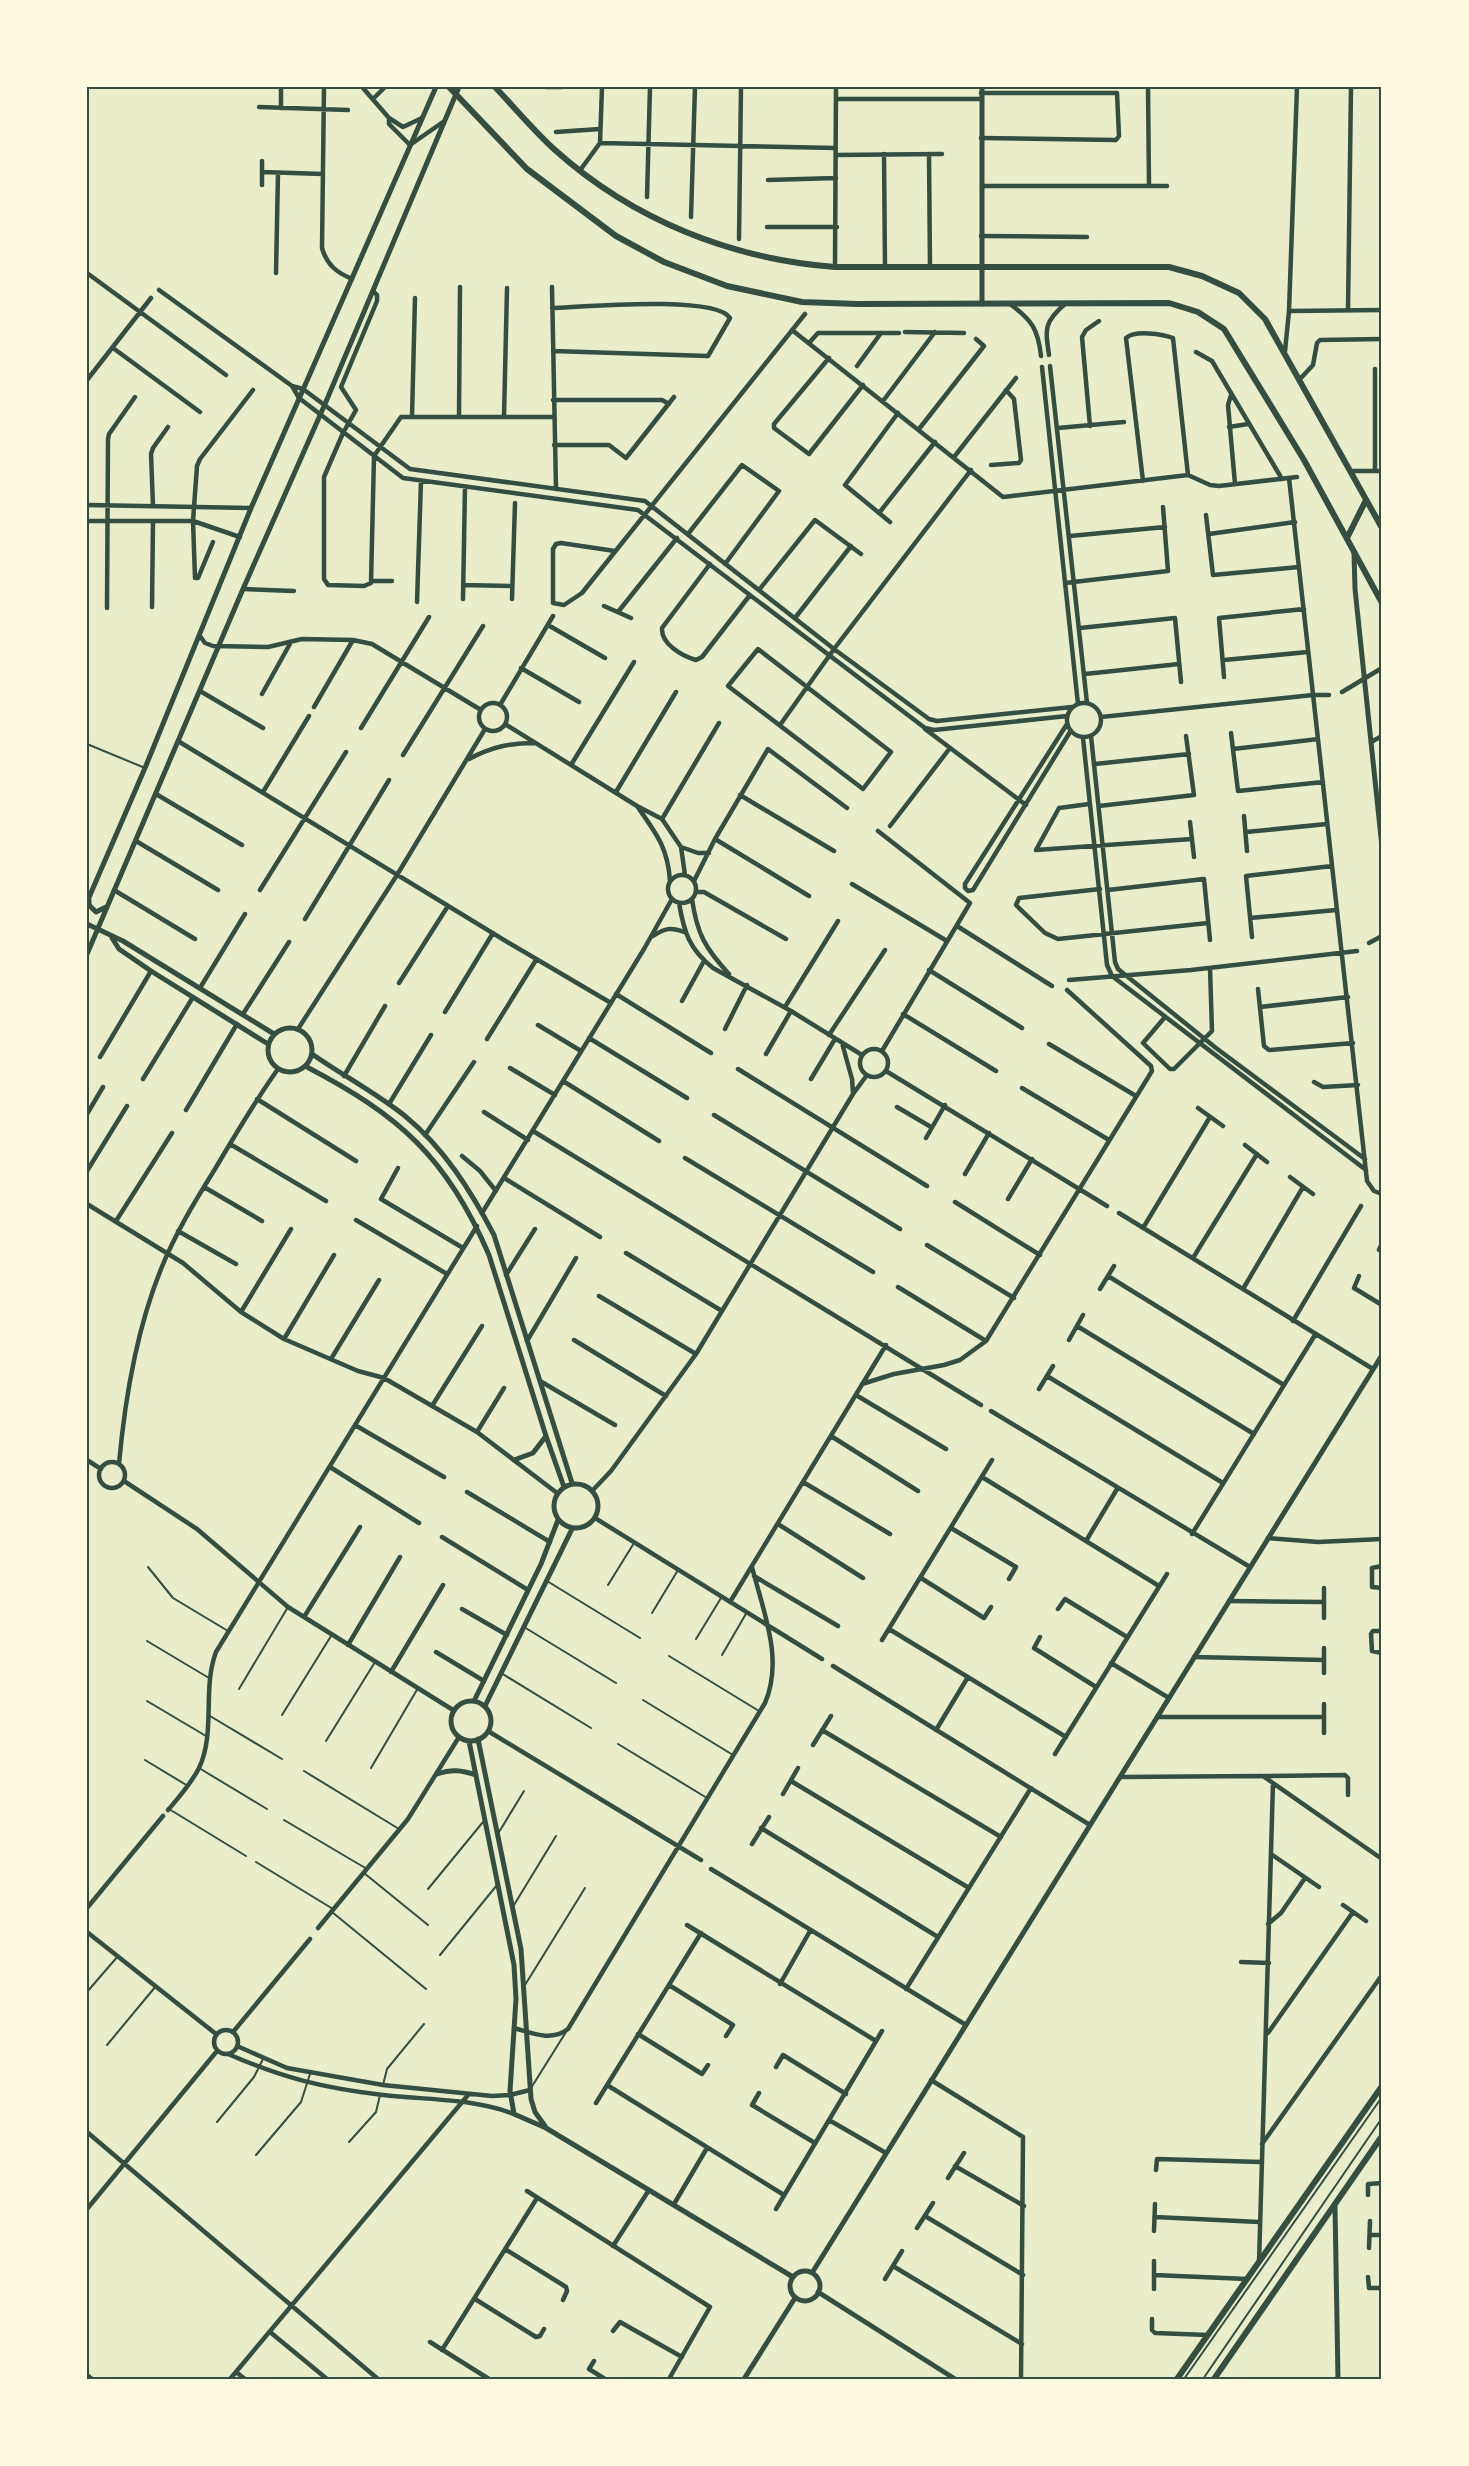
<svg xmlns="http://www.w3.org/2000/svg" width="1469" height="2466" font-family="'DM Sans',sans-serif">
<rect width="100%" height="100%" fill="#e9edc9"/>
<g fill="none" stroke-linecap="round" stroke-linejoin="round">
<path stroke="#344e41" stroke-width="2" d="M87 744 145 768
M148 1567 173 1598 228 1631
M547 1581 640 1638
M608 1585 634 1543
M652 1613 678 1570
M524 1627 616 1683
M696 1639 721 1598
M147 1641 209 1678
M722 1655 747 1612
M669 1656 759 1711
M501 1673 591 1728
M239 1689 288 1607
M643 1700 733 1755
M147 1701 206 1736
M282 1715 331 1636
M210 1716 282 1759
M326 1741 375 1662
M618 1744 707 1798
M145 1760 188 1786
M199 1768 267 1809
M371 1768 418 1688
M304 1771 399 1829
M169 1809 246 1856
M284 1820 367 1869
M499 1832 524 1791
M256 1862 333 1909
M364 1873 428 1925
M428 1889 483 1822
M514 1905 556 1836
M332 1912 426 1989
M440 1955 497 1885
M525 1985 585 1888
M87 1992 118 1956
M107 2045 156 1986
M383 2085 387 2069 424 2024
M531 2088 566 2032
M217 2122 254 2077 263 2059
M349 2142 376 2112 380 2095
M256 2155 301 2102 310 2074
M1184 2379 1382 2097
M1203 2379 1382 2118"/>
<path stroke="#344e41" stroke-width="4.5" d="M324 87 322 248C327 265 336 272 352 279
M546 87H562
M1148 87 1149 186
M363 88 389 118 403 127 422 118
M981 93H1117L1119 136 1116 140 981 138
M373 99 385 87
M836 99H982
M259 107 348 110
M281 108V87
M389 118V124L410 145 443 122
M556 132 600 129
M600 143 836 148
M600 143 602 87
M884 154 885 268
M929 154 930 268
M836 155 942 154
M581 169 600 143
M262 172 323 174
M768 180 836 178
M262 185V161
M982 186H1167
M647 197 650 87
M691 217 695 87
M767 227H837
M981 236 1087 237
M739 239 741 87
M835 267 836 87
M87 273 226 375
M276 273 278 173
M552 287 556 489
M159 290 292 386 303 389 410 469 645 501 834 649 929 719 937 721 1072 707
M373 291 377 295V301L341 387 356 410 343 433 324 477V579L328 585 364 586 371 583 374 456 401 417H553
M1010 304C1032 320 1038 329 1041 356
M552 308C582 307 715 295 730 318L708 356 553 351
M1348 310 1351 87
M1289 311 1382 310
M792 330 1003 497 1188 475 1210 485 1219 486 1297 477
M905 332 964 333
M809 343 818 333H899
M113 348 200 412
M1285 351 1289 311 1297 87
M1196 352 1212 361 1282 479
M1049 355C1045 328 1044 322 1066 303
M829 358 774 424V428L809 454 863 385
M857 366 881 333
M1050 366 1087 703
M1042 367 1078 704
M1375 369V471
M1300 379 1313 365 1317 343 1320 340 1382 339
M87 380 151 298
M292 386 299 398 403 478 638 510 925 728 934 730 1067 716
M1231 395 1228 405 1235 484
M553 400H662L669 404
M883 401 935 332
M412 417 415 298
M459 417 460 287
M504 417 507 288
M1090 426 1082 337 1086 330 1099 321
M1229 427 1248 424
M1058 428 1124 422
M919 429 984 346 976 339
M554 445H609L626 458 674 397
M954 457 1016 378
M991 465 1019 463 1021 460 1014 399 1006 390
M1351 471H1382
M1289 478 1367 1181 1374 1191 1382 1194
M1143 481 1126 338C1135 330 1162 334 1173 338L1188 475
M87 505 251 508
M153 506 151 454 153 448 168 427
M879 513 935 442
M1206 515 1213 575 1299 567
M87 521H193L240 537
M890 522 845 485 898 413
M688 534 742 465 779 491 725 564
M1209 534 1295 522
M1070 536 1165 527
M615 551 561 543 556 544 553 549V603L564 605 582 593 805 314
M710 564 662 628C661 644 682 656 696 660L702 657 750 595
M195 578 193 521 197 466 200 459 253 390
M195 578H198L213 542
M372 581H392
M1065 583 1168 571 1163 507
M463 585 512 586
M243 589 294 591
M759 590 815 520 861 554
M463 599 465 487
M512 599 515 503
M417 602 421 481
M604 606 631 618
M152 607 153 521
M107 608 108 439 109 434 135 397
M618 612 677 538
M795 618 851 546
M548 625 605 658
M1080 628 1175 618 1181 682
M200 636 205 643 213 646 268 647 302 639 353 640 372 644 481 710
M758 649 891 752 863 789 728 686Z
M1224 660 1308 652
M521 668 579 702
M1085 674 1179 664
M1224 677 1219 618 1304 609
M200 691 263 728
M1342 692 1382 668
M262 694 291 642
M1067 720a17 17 0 1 1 34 0a17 17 0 1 1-34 0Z
M479 717a14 14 0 1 1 28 0a14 14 0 1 1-28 0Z
M500 705 553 616
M314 707 353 640
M1101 717 1313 695H1329
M505 724 637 806 662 819 681 847 685 875
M1067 724 965 884V888L968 891 973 890 1070 732
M780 725 834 649 971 470
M361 728 429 617
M925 729 1026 805
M1231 733 1238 791 1323 782
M1091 736 1115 962 1118 969 1216 1048 1365 1159
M1083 738 1107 965 1112 976 1366 1170
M178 741 509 943 611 1003
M1371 742 1382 736
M1233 749 1318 739
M403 755 483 626
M469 759C491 747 510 743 535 743
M1095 764 1189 754
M571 765 634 662
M263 792 309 716
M616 792 676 692
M156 794 242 845
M740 795 834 851
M1089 804 1059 808 1036 850 1192 839
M637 806C656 833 668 848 670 881
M1099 806 1194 795 1186 736
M1244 816 1247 851
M662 819 719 723
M1190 822 1194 857
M890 826 950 748
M878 831 970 903 882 1051
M1246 832 1327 824
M715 839 809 896
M136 841 218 890
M681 847 698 853H709
M668 889a14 14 0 1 1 28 0a14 14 0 1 1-28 0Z
M694 881 715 839 768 749 847 808
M852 884 947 941
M1100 889 1019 898 1016 905 1045 933 1058 939 1208 923
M114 890 195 939
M260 890 346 752
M1108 890 1204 879 1210 940
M696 892H704L786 939
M692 899C697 934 705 948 729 974
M679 903C684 932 689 949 713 968L791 1011 862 1055
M1250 918 1336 910
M305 919 389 780
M957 926 1052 986
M653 936C665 928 671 927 684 932
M1252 937 1246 876 1332 866
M1369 943 1382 936
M929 970 1022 1028
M1069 980 1191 970 1357 951
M399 983 448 906
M200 988 245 914
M1258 989 1264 1046 1269 1050 1353 1043
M616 994 711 1053
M682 1001 704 961
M785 1007 838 921
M1260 1007 1348 997
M445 1012 493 933
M243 1014 289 942
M903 1014 996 1071
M1165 1017 1143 1043 1170 1069H1174L1212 1031 1210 968
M538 1025 581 1051
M298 1029 397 875 485 729
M725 1029 747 985
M829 1035 885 950
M589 1038 687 1098
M487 1039 536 960
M842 1043 852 1079 853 1093
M1049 1044 1136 1096
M860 1063a14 14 0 1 1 28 0a14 14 0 1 1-28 0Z
M766 1054 791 1011
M100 1057 151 971
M510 1068 555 1095
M738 1069 927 1186
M886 1071 1107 1206
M344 1076 385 1006
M143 1079 193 997
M811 1079 835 1039
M563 1081 659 1141
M1314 1082 1323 1087 1358 1085
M1022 1088 1109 1140
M257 1099 356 1161
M389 1104 431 1035
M897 1107 931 1127
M1198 1108 1223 1126
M186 1110 237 1024
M484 1112 528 1140
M87 1114 103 1087
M714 1115 900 1229
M533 1131 981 1405
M425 1135 474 1062
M926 1138 945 1105
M230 1144 326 1201
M1245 1145 1267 1162
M462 1156 480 1171 496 1191
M685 1158 873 1272
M398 1168 381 1199 463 1248
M87 1171 127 1106
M965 1174 989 1133
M1290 1177 1313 1194
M504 1178 600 1237
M204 1187 262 1221
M1008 1199 1032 1159
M955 1202 1040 1255
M87 1204 183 1263 241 1312 284 1339 358 1371 384 1378 477 1432 557 1493
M482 1213 644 949 672 899
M1119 1213 1373 1369
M356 1220 447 1274
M116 1221 172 1133
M1143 1228 1210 1117
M178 1231 236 1264
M927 1245 1014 1298
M1379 1250 1382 1243
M626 1253 722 1311
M1193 1258 1257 1154
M506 1275 535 1229
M1108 1276 1284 1385
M1359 1276 1354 1288 1382 1305
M898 1287 986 1341
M1100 1289 1114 1266
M1243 1289 1303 1187
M599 1296 696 1354
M241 1312 291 1229
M1293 1321 1361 1206
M1077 1326 1254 1434
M284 1339 334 1255
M574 1340 666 1396
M1069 1340 1083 1315
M527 1341 576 1258
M331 1359 379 1280
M1047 1376 1223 1483
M540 1381 615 1425
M862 1384 894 1374 944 1365 960 1360 986 1341 1152 1071 1151 1066 1067 990
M1039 1389 1053 1366
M856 1395 946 1449
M432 1406 482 1326
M991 1411 1250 1567
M355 1425 444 1477
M477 1432 504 1388
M831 1436 918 1491
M87 1460 101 1469
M99 1475a13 13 0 1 1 26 0a13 13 0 1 1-26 0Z
M119 1464C125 1397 136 1331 161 1269 175 1234 195 1201 215 1169 235 1135 255 1101 278 1069
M330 1467 419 1523
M982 1477 1159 1586
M124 1481 197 1529 288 1607 453 1710
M803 1482 890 1534
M593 1490 611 1471 696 1354 853 1094 867 1075
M467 1492 550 1542
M595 1518 822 1659
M778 1524 863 1578
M951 1528 1016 1567 1009 1579
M1192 1534 1315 1335
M442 1537 528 1590
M1268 1538 1318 1542 1382 1539
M1086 1541 1117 1489
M1382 1566 1372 1568V1587L1382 1588
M754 1576 838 1626
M921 1578 984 1618 991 1607
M1229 1601 1324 1602
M730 1602 886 1345
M462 1609 507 1635
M1058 1609 1065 1599 1127 1637
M304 1617 360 1527
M1324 1618V1588
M889 1629 1066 1737
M1382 1631H1373L1371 1634 1372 1651 1382 1653
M1040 1637 1034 1648 1096 1687
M882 1640 992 1460
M348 1645 400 1557
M1324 1648V1673
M436 1652 484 1681
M1194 1657 1324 1660
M1111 1663 1169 1698
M833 1666 1090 1825
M391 1672 443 1585
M1157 1717H1324
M822 1730 1001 1837
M936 1730 968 1677
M488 1731 701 1860
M1324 1733V1704
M813 1745 831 1716
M1055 1754 1167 1574
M1265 1776 1345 1775 1348 1778V1795
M1120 1777 1263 1776 1382 1859
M791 1781 969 1888
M783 1794 798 1768
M168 1810C179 1797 191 1784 199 1768 216 1732 202 1689 216 1652L477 1226
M761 1828 938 1937
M752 1844 769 1817
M1271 1854 1319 1887
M711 1869 966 2025
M1343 1905 1366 1921
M87 1908 163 1816
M1268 1924 1281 1913 1305 1878
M687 1925 876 2041
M318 1928 408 1819 459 1737
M87 1932 216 2034
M1241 1962 1269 1963
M780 1984 810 1931
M669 1985 733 2025 726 2036
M906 1989 1031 1788
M514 2028C532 2033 551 2042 568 2029L765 1703C784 1659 763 1611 752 1567
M214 2042a12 12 0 1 1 24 0a12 12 0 1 1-24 0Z
M233 2032 310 1939
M1268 2033 1353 1912
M638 2034 702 2074 708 2065
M237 2046 287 2068 383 2085 492 2096 510 2095 530 2090
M228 2054C283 2078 323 2088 383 2095 426 2100 472 2098 514 2114
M776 2067 783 2055 846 2094
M931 2080 1023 2137 1021 2379
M607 2085 784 2195
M759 2093 752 2105 815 2143
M596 2103 701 1933
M829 2120 886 2153
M87 2132 378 2379
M1262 2144 1382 1975
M955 2166 1024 2206
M1156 2170 1157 2159 1261 2162
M948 2178 964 2153
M527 2191 710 2307 669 2379
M1368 2195V2184L1382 2183
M674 2204 707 2148
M87 2209 217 2051
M776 2209 882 2031
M925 2216 1023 2275
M1155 2217 1259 2222
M917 2228 933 2203
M1154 2231 1155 2204
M1370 2235H1382
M613 2246 649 2190
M1369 2248 1370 2221
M505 2249 566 2287 567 2291 563 2300
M1259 2263 1273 1783
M893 2266 1022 2344
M1154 2275 1247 2279
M1368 2277 1369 2288H1382
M885 2279 902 2251
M1154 2289V2261
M475 2299 536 2337 540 2336 544 2329
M1152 2319V2330L1155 2333 1208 2335
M613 2331 620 2322 682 2357
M270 2332 327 2379
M430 2342 489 2379
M442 2350 537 2198
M594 2361 589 2369 605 2379
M236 2372 245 2379
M87 2375 92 2379
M230 2379 468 2095"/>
<path stroke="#344e41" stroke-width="5" d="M982 304V87
M1354 553 1355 589 1382 847
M89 900V905L96 912 106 907
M87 902 145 768 251 508 436 87
M87 924 123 941 274 1034
M112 938 119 949 151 971 268 1044
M87 954 243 589 325 404 459 87
M268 1050a22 22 0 1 1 44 0a22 22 0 1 1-44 0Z
M312 1054C342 1075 376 1093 405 1116 444 1148 471 1191 494 1235L572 1483
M305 1066C399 1115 447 1157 489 1255L546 1436 564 1487
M514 1460 533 1453 546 1436
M554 1506a22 22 0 1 1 44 0a22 22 0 1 1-44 0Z
M474 1701 541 1564 558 1520
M451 1721a20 20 0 1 1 40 0a20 20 0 1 1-40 0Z
M485 1706 572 1529
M478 1739 521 1949 531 2099 535 2112 545 2126
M469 1741 514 1965 516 1999 510 2091 514 2114 546 2128 793 2277
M437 1774C452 1769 461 1770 476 1775
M1335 2206 1338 2379
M790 2286a15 15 0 1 1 30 0a15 15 0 1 1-30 0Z
M812 2273 1382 1355
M818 2292 955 2379
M744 2379 795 2298"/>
<path stroke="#344e41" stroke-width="6" d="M449 87 527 169 616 236 664 262 727 286 802 302 857 304 1169 303 1198 312 1224 329 1304 460 1382 603
M495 87C515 108 534 131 555 150 633 220 731 259 835 267H1169L1202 276 1239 293 1265 319 1382 528
M1347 538 1366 500
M1177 2379 1382 2086
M1214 2379 1382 2136"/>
</g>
<rect width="1469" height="2466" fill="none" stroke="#fefae0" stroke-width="177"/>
<rect x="88" y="88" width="1292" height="2290" fill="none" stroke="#344e41" stroke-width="2"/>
</svg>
